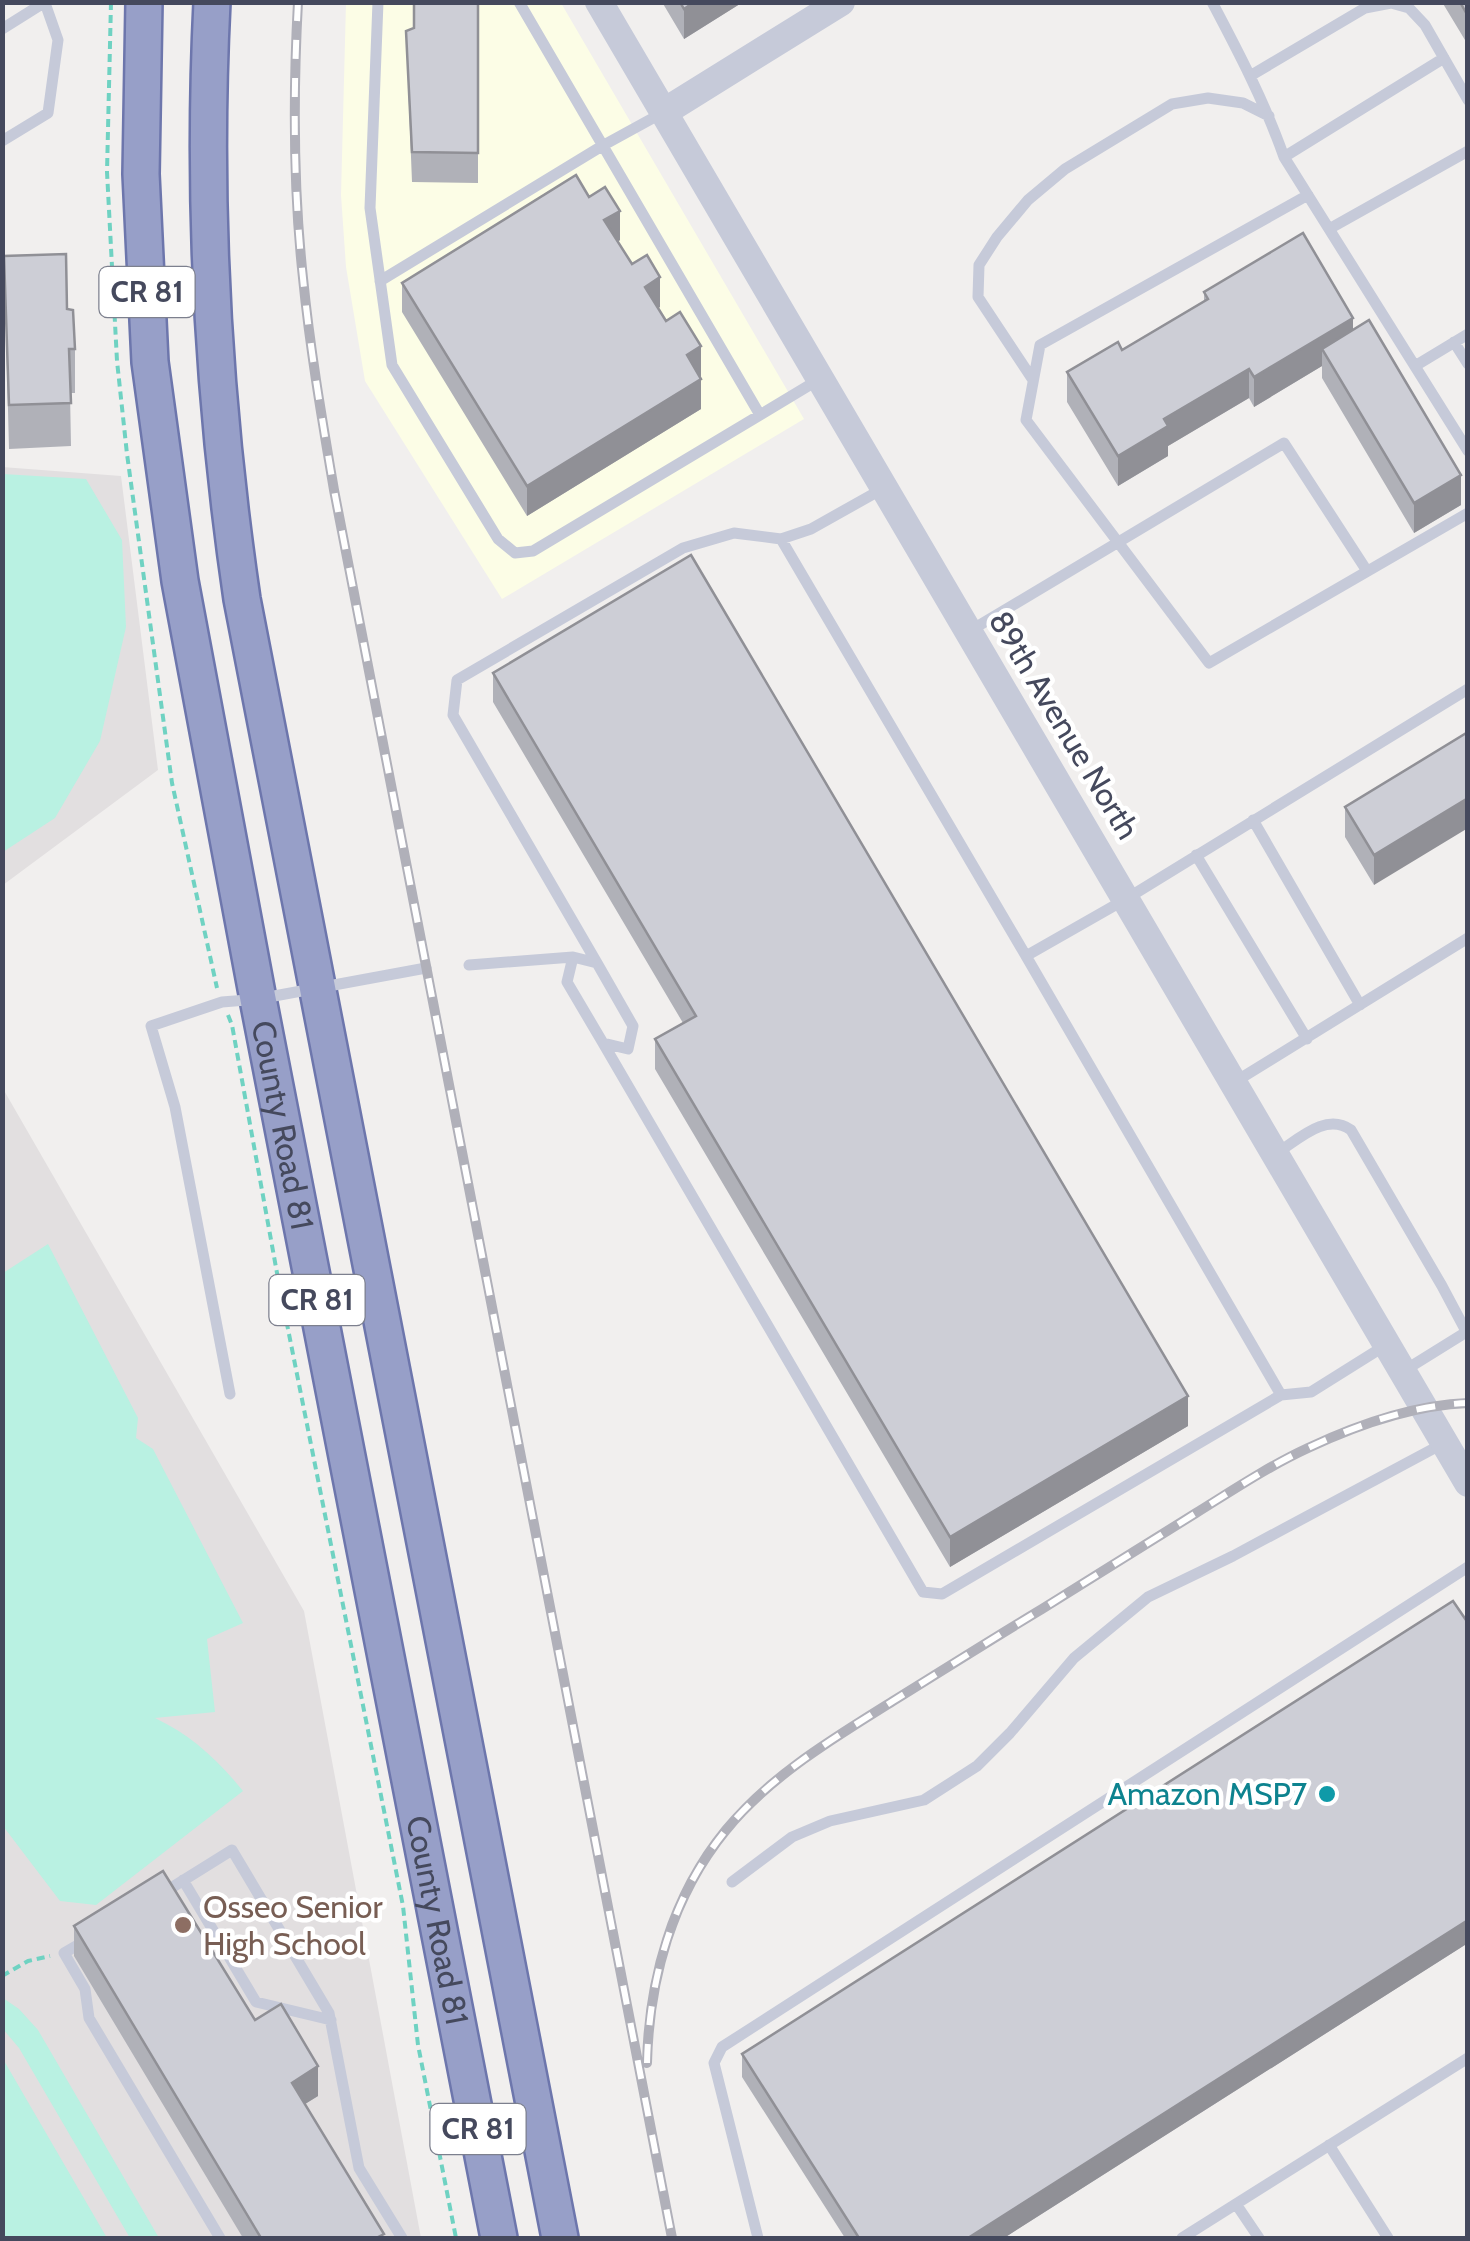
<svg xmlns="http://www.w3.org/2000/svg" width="1470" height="2241" font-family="Cabin,sans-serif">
<rect width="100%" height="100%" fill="#f1efee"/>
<path fill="#fcfde6" d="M346 3H561L804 419 502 599 365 381 346 267 341 195Z"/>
<path fill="#e2dfe0" d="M2 467 121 476 158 770 3 885Z
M2 1087 304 1611 421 2238H3Z"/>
<path fill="#b9f1e2" d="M3 474 86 479 122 540 126 627 100 741 55 818 3 852Z
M48 1244 138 1418 136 1438 153 1449 243 1623 207 1639 215 1712 155 1718C191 1735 218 1760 243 1791L96 1905 60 1901 3 1826V1273Z
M3 1998 19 2009 38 2030 159 2238H130L19 2048 3 2029Z
M2 2059H3L107 2238H3Z"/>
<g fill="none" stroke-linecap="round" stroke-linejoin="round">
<g stroke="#6d76ac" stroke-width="40">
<g id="trunk">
<path id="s1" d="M144 2 141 174 150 362 180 581 258 999 499 2238"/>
<path d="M212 2C202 202 213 401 242 599L560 2238"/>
</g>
</g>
<path stroke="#6fd2c2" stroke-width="4" stroke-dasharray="8 5" stroke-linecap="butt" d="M111 2 107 172 117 361 127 454 172 783 217 988
M228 1015 232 1025 279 1284 403 1906 418 2045 456 2238
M2 1976 28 1961 50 1956"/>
<path stroke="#c6cad9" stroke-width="11" d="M378 2 370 208 392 365 498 539 515 553 533 551 760 415
M519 2 760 415 818 380
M1212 2C1239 53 1265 103 1284 157L1468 451
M2 29 45 2
M1250 76 1365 8 1391 3 1409 8 1425 25 1468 100
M2 141 48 113 58 40 45 3
M1284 157 1444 58
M1308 195 1040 345 1026 420 1209 663 1468 513
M1329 229 1468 151
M380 281 602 146 664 112
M1454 342 1468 364
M1415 366 1468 334
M1033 380 978 297 979 265 997 237 1028 200 1065 169 1172 104 1208 98 1243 103 1269 116
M781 539 1026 956 1126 899 1468 689
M968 632 1284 443 1367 571
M1253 820 1360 1005
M1196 855 1307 1039
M1026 956 1281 1395 1311 1392 1386 1345
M597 963 453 715 457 680 683 548 734 533 781 539 811 529 884 488
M469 965 573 957 597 963 633 1026 628 1049 603 1043 567 982 573 957
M603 1043 923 1592 942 1594 1281 1395
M1233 1083 1468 938
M1277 1153C1299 1139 1326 1112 1351 1130L1442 1286 1468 1335
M1402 1372 1468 1331
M230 1394 175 1107 151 1026 222 1002 258 999 426 968
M183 1880 256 2002 331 2020
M732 1882 792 1837 830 1821 924 1800 977 1766 1010 1733 1074 1658 1148 1597 1233 1556 1444 1443
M163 1893 232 1850 329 2013 359 2168 402 2238
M83 1942 64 1953 85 1989 89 2018 220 2238
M1329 2145 1388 2238
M1236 2204 1259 2238
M758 2238 714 2063 722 2047 1468 1567
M1182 2238 1468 2058"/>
<path stroke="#c6cad9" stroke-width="28" d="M599 2 1468 1483
M664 112 841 2"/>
<use href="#trunk" stroke="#979fc8" stroke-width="35"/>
<g stroke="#b0b0b9" stroke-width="10">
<path id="rail" d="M298 2C293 94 293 186 303 278 310 349 322 419 334 490L672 2238
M647 2063C649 1979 672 1896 726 1830 771 1775 834 1738 893 1701 943 1670 992 1639 1042 1609 1093 1577 1145 1545 1196 1513 1233 1490 1269 1466 1308 1448 1357 1425 1413 1405 1468 1403"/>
</g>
<use href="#rail" stroke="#fff" stroke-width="6" stroke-dasharray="19" stroke-linecap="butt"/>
</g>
<path fill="#b0b1b8" d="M413 2H478V183L412 182 406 31 413 28Z
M662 2H743L684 39Z
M1442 2H1468V45Z
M589 197 620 240 618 242 660 307 658 308 701 376V409L527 516 402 312V283Z
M4 256 75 349V393H70L71 446 9 449Z
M1204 292 1353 330 1461 505 1414 533 1322 378V366L1254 407 1249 398 1168 446V456L1118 486 1067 402V372L1122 350 1204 302Z
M493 673 1188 1426 950 1567 655 1069V1039L683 1023 493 702Z
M1468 732 1374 885 1345 837V807Z
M1468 1623V1943L1004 2238H845L742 2077V2054Z
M74 1926 255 2020 318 2096 305 2104 384 2238H243L74 1956Z"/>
<path fill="#909096" d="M694 2H743L684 39V9Z
M620 211V240L604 250V220Z
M660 277V307L645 316V287Z
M1353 318V348L1322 349V366L1254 407V377Z
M701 346V376L687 385V355Z
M1249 369V398L1168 446V456L1118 486V456L1164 419Z
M701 379V409L527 516V486Z
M1461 475V505L1414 533V503Z
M1468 798V828L1374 885V855Z
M1188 1396V1426L950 1567V1537Z
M1468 1920V1943L1004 2238H968Z
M318 2066V2096L292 2112V2083Z"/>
<path fill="#cdced6" stroke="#909096" stroke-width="2.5" d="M414 2H478V153L412 152 406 31 414 28Z
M680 2H694L684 9Z
M1460 2H1468V16Z
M576 175 589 197 605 187 620 211 604 220 632 264 647 255 660 277 645 287 666 321 680 312 701 346 687 355 701 379 527 486 402 283Z
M1303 233 1353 318 1254 377 1249 369 1164 419 1168 426 1118 456 1067 372 1118 342 1122 350 1208 299 1204 292Z
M66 254 67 309 73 310 75 349H69L71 403 9 405 4 256Z
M1369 320 1461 475 1414 503 1322 349Z
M691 555 1188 1396 950 1537 655 1039 696 1016 493 673Z
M1468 732V798L1374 855 1345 807Z
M1453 1601 1468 1623V1920L968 2238H859L742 2054Z
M163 1871 255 2020 281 2004 318 2066 292 2083 384 2234 376 2238H261L74 1926Z"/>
<circle fill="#0f9aa8" stroke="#fff" stroke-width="4" cx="1327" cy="1794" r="10"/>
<circle fill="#8d6e63" stroke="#fff" stroke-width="4" cx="183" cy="1925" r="10"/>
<g text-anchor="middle" stroke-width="9" stroke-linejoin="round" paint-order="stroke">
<g fill="#fff" stroke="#7d808e" stroke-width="2.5">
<rect x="99.5" y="267" width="95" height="50" rx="8"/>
<rect x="269.5" y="1275" width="95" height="50" rx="8"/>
<rect x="430.5" y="2104" width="95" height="50" rx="8"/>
</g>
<g font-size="30" font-weight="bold" fill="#45495d">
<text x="147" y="302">CR 81</text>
<text x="317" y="1310">CR 81</text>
<text x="478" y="2139">CR 81</text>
</g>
<g font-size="32" fill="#45495d" stroke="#fff">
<text transform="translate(1064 725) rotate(59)" y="11">89th Avenue North</text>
<text dy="11" stroke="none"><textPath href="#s1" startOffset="1135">County Road 81</textPath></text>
<text dy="11" stroke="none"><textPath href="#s1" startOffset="1945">County Road 81</textPath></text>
</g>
<g font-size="32" fill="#0d838f" stroke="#fff" text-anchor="end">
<text x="1307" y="1805">Amazon MSP7</text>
</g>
<g font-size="32" fill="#785e54" stroke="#fff" text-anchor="start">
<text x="203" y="1918">Osseo Senior<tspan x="203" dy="37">High School</tspan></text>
</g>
</g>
<rect width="1470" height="2241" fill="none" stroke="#45495d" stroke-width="10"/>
</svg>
